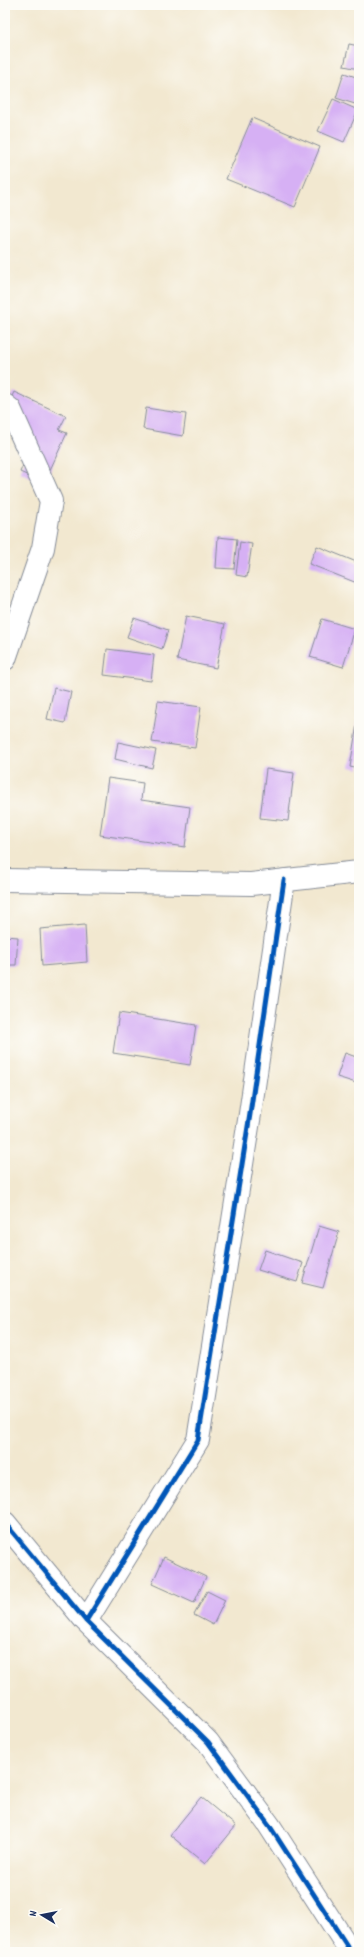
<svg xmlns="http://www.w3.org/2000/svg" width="364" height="1957" font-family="Dekko,sans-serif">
<rect width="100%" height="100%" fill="#fdfcf7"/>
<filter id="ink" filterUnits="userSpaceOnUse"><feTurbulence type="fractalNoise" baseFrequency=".025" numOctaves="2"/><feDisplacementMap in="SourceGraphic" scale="8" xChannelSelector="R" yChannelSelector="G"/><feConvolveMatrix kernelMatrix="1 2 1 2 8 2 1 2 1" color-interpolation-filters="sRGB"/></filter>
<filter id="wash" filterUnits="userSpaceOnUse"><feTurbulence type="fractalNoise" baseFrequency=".012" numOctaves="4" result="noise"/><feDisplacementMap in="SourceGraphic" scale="16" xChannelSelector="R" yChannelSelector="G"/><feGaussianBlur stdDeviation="0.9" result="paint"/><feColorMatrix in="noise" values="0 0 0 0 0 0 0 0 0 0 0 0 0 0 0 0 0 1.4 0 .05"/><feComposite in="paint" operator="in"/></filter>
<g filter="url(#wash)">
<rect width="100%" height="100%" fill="#f2e8d0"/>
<g id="blocks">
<path fill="#d6b0f4" d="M349 44 359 46V69L344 66Z
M344 73 359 78 358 105 336 98Z
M333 99 358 110 344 142 318 131Z
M252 118 320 147 295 207 226 179Z
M14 392 66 416 59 430 67 433 44 483 20 472 35 438 5 424V411Z
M146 408 186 414 183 436 143 429Z
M218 537 237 539 234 569 216 568Z
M240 542 252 544 247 577 236 575Z
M317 546 359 563V577L357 583 309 564Z
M186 616 225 624 216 668 177 660Z
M134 618 168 630 162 649 127 637Z
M322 619 355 629 343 667 310 657Z
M107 649 154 655 151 681 104 675Z
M54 688 71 692 65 723 47 719Z
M158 701 201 707 195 748 152 742Z
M358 718H359V769L350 767Z
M118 742 156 750 152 768 115 759Z
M266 769 294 773 288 821 260 818Z
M108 778 143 783 141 800 190 807 185 847 100 835Z
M85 925 87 962 42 966 40 929Z
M5 936 18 937 16 965H5Z
M119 1013 196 1025 190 1065 113 1053Z
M345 1053 359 1058V1075L356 1083 337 1077Z
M319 1226 339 1232 323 1288 302 1283Z
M265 1250 303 1263 297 1282 258 1270Z
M164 1557 206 1577 194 1603 152 1584Z
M207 1591 225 1600 213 1625 194 1615Z
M201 1797 236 1826 205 1864 170 1835Z"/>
</g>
</g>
<g filter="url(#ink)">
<use href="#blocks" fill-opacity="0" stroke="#868c97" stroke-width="1"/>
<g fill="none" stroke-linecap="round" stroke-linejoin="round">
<g stroke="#868c97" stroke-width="24">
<path id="street" d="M5 405 10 409 51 501 43 548 5 659
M5 880 251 884 359 872
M5 1523 86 1621 208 1742 269 1825 351 1952
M86 1621 198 1440 250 1114 284 880"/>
</g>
<use href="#street" stroke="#fff" stroke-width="22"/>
<g stroke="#fdfcf7" stroke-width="8">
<path id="cycleway" d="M5 1523 86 1621 208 1742 269 1825 351 1952
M86 1621 198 1440 250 1114 284 880"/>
</g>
<use href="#cycleway" stroke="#0057b8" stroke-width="5"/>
</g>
</g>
<rect width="364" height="1957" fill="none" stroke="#fdfcf7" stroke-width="20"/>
<g transform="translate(42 1915) rotate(280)" stroke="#fdfcf7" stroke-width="3" paint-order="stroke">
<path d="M0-3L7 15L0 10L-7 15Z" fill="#1b2f5e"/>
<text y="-6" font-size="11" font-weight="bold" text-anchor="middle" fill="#1b2f5e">N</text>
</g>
</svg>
